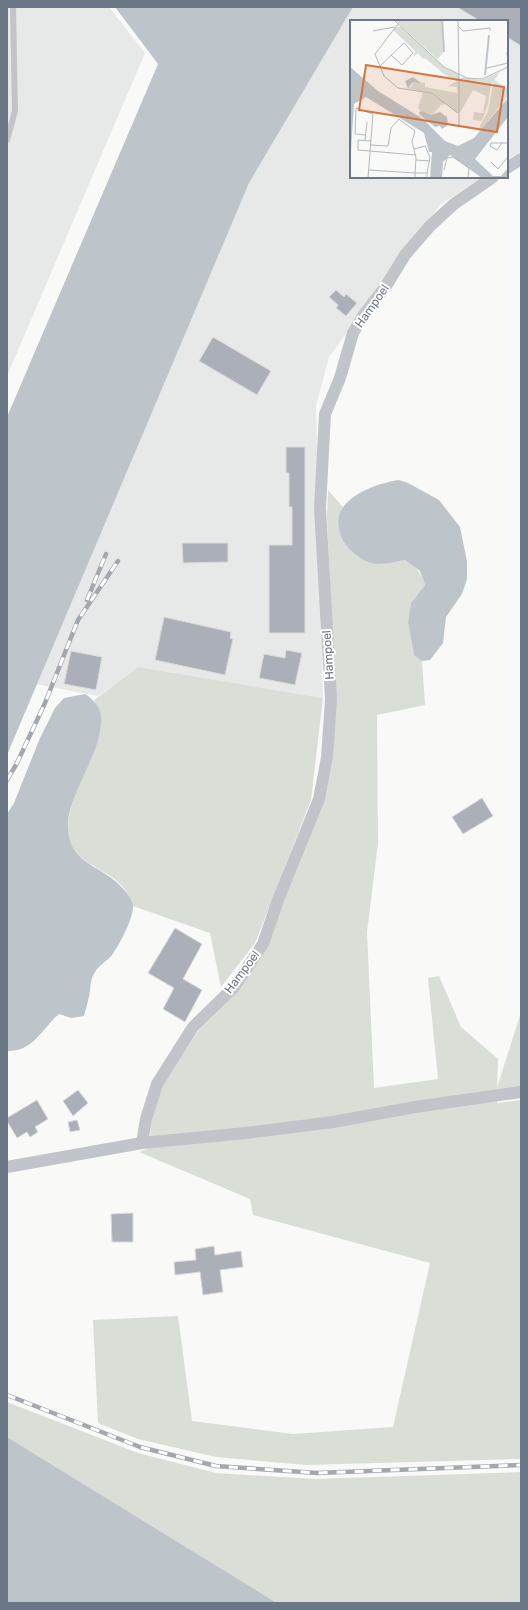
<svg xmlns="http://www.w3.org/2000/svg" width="528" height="1610" font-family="Rubik,sans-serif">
<rect width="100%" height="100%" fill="#f9f9f8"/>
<path fill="#e7e8e8" d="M7 7H109L145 53 7 376Z
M353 7H521V151L507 160V21H351V177H482L440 205 329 357 316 406 323 698 138 667 98 696 36 684 249 183Z"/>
<path fill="#d9ded7" d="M328 490 343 507C337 520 336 526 343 539 356 563 370 563 395 561 399 561 404 559 407 561 417 567 421 574 425 585L411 603 408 622 414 655 422 661 425 705 377 715 378 843 367 932 374 1088 438 1079 428 978 439 976 461 1027 498 1059 497 1088 521 1012V1087L497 1090V1103L521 1100V1459L306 1465 216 1457 138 1439 98 1423 93 1320 178 1316 192 1421 293 1434 393 1427 430 1263 253 1215 250 1199 139 1152 149 1148 152 1116 162 1086 199 1030 239 990 283 903 325 799 333 760 335 700 327 516Z
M138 667 323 698 311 800 255 943 221 987 210 933 133 906C129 891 117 879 104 872 88 862 70 855 68 834 66 801 87 773 96 744 98 738 101 732 101 726 101 716 99 708 94 700Z
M7 1402 138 1453 216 1473 316 1479 521 1472V1603H277L7 1437Z"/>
<path fill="#bdc5cb" d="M115 7H353L249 183 7 755V417L158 64Z
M399 480 408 483 439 500 460 527 467 561V579L462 594 446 617 443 643 430 660 422 661 414 655 408 622 411 603 425 585 420 571 405 560C397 561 387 564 378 564 353 563 326 529 344 506 356 491 380 483 399 480Z
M85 694C91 698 96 702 99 709 111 739 70 789 68 822 66 867 103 862 126 892 129 896 132 900 133 905 134 917 120 944 112 955 107 961 99 965 95 972 89 981 91 992 88 1001 87 1006 85 1011 84 1016L71 1018 59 1014C41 1029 34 1052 7 1051V814L14 803 40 738 55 708 64 698Z
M7 1437 277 1603H7Z"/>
<path fill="#abb0b8" stroke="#dbdbda" d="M457 7H521V46L507 37V21H480Z
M336 290 344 297 346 294 357 303 346 316 336 308 338 305 329 297Z
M213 337 271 371 257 395 199 361Z
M286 447H305V633H269V545H292V507H289V473H286Z
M182 543H228V562L183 563Z
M164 617 231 632 230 638 233 639 225 675 155 660Z
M286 650 302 653 295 685 259 678 264 654 285 658Z
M71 651 102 657 96 690 64 684Z
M482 798 493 816 463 834 452 817Z
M175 928 202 944 183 979 202 990 185 1022 163 1009 174 988 148 973Z
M78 1090 88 1103 73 1116 63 1101Z
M37 1100 48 1119 35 1127 38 1132 30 1137 27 1132 17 1138 7 1121V1118Z
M77 1120 80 1130 70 1132 68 1122Z
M133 1213V1242H112L111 1214Z
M214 1246 215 1255 241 1251 243 1267 220 1270 223 1292 203 1295 200 1272 175 1275 174 1262 196 1260 195 1249Z"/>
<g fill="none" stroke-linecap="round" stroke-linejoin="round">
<path stroke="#c1c4c9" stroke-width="6" d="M7 140 15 111 13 7"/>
<path stroke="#c1c4c9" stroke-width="12" d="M507 168 521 159
M142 1143 146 1119 157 1084 193 1027 234 987 263 944 278 900 319 799 327 758 331 699 320 508 325 414 340 378 353 333 363 316 386 286 405 255 430 226 454 204 493 177
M7 1167 142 1143 246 1133 333 1122 415 1107 521 1092"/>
<g stroke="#a3a8af" stroke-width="4.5">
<path id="rail" d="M87 600 106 554
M7 780 17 763 45 703 78 620 118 561
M7 1395 140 1447 216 1466 317 1473 521 1465"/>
</g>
<use href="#rail" stroke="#fff" stroke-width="3" stroke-dasharray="9" stroke-linecap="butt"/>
</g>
<g text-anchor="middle" stroke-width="4" stroke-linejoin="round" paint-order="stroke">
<g font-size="12" fill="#6b7686" stroke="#fff">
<text transform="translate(372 306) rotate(-55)" y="4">Hampoel</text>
<text transform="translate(328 655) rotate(-94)" y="4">Hampoel</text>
<text transform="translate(242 972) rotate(-53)" y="4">Hampoel</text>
</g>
</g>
<g transform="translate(350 20)">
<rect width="158" height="158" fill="#f9f9f8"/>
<path d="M45 0H92L93 33 87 39ZM46 7H51L94 47 108 54 110 59 113 57 131 60 150 52 141 65 138 84 132 101 123 100 124 92 133 93 136 76 123 70 109 94 81 73 55 68 61 67 64 61 75 63V67L107 73V67L98 66 107 61 95 55 75 38 73 39 68 33 64 36 65 31 43 10ZM144 60 158 69V76L130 111 128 110 138 91ZM73 72 81 74 96 84 91 85 82 95 70 91 68 87Z" fill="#d9ded7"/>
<path d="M0 47 28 71 73 99 95 121 108 126 124 118 158 78V97L125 139 143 156H151L158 148V158H132L100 135 93 142 92 158H80L82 132H79L74 113 16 77 4 84 0 146ZM63 57 71 63 63 62 58 68 55 61ZM72 91 81 95 90 92 97 97 98 105 92 109 90 106 85 107 70 95 69 92Z" fill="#bdc5cb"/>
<path fill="none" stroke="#bdc5cb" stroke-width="2" d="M92 0 94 32M135 55 139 15"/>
<path fill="none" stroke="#b3b9c0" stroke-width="1" d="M44 0 94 47 117 58 132 59 158 47M108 0 109 59M48 4 25 34 34 56 48 68 81 73 108 93M109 7 113 11 140 8V11M23 11 45 7M29 47 54 23 63 33 52 45 41 35M137 48 158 43 157 32M109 107V57M16 115 5 114 6 88 23 94 18 158M15 120 17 102M21 121 8 120V130L66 135M152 123 147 130 140 126 141 123H158M20 125 38 126 41 108 49 99 65 111 62 121 66 138 65 153M64 129 75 126 80 137 77 153M66 140 80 141M141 142 148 149 158 137M19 150 65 153M94 150 97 138 103 137 119 148 118 158M65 158V153H77V158"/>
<path fill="#d6753b" fill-opacity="0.15" stroke="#d6753b" stroke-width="2" d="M16 45 154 67 147 112 9 90Z"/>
<rect width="158" height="158" fill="none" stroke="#6b7686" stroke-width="2"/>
</g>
<rect width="528" height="1610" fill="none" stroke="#6b7686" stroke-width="16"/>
</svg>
